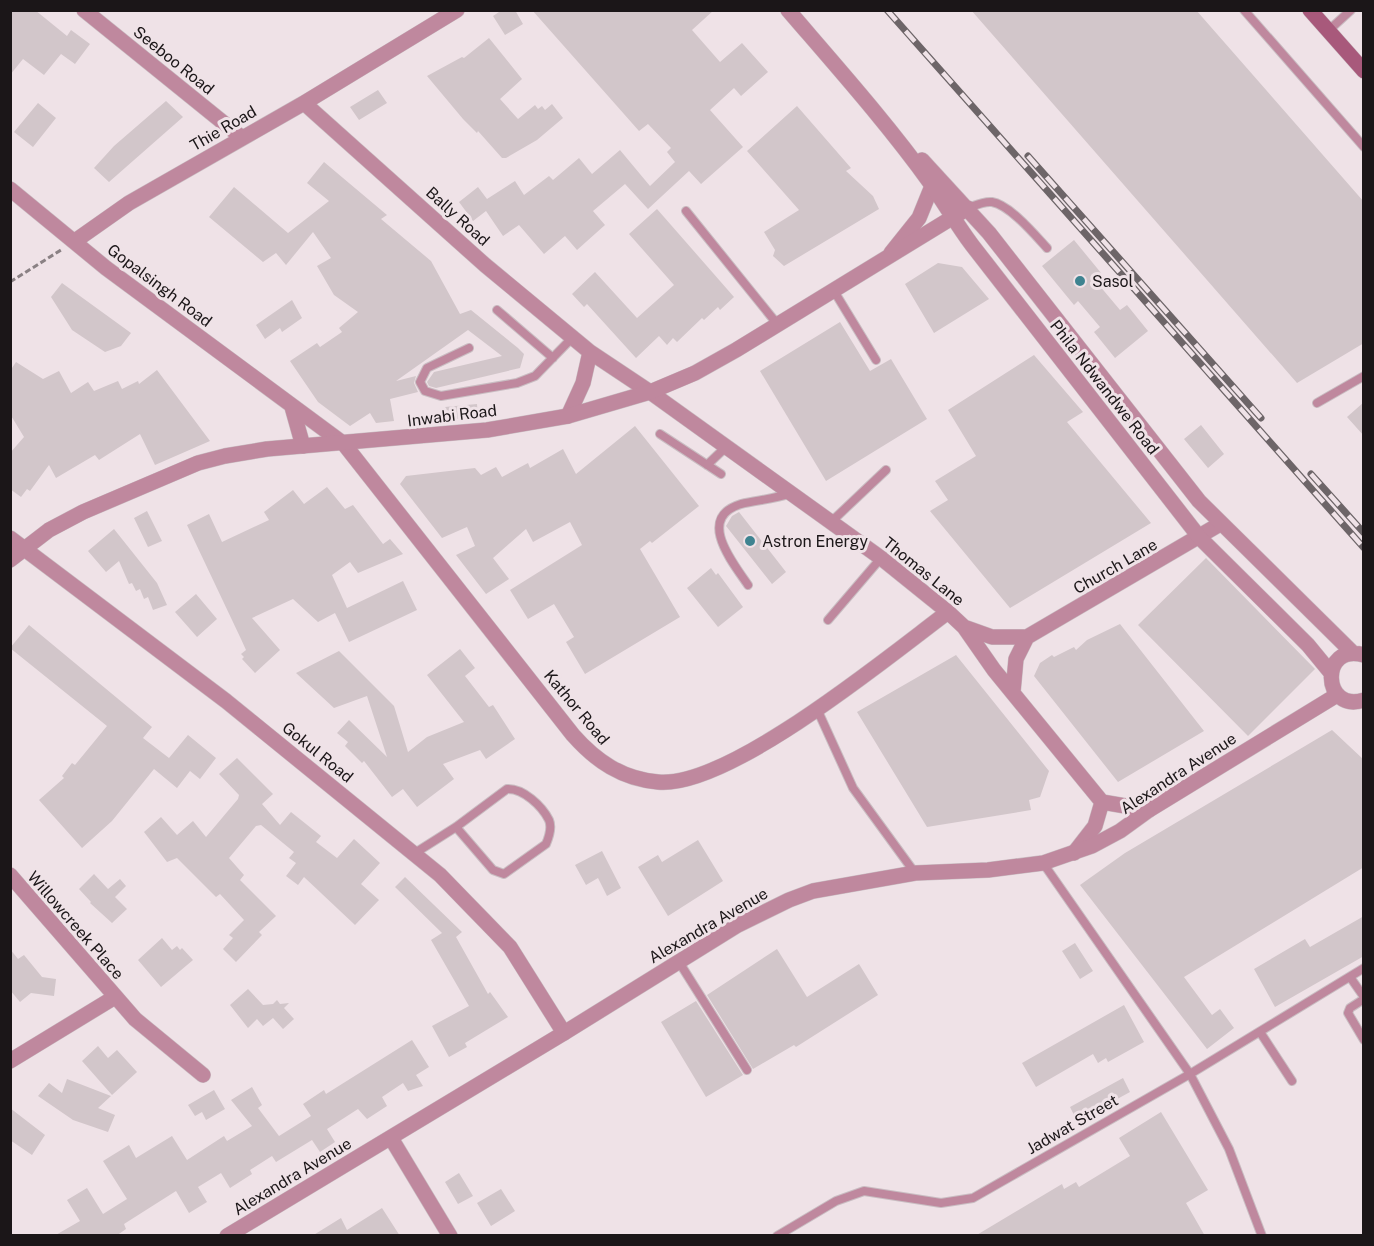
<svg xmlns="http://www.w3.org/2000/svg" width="1374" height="1246" font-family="'Public Sans',sans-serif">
<rect width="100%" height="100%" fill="#efe2e7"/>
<path fill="#d2c6ca" d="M10 10H35L67 36 71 30 90 44 75 64 61 54 44 75 23 59 10 75Z
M502 10H515L523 24 505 35 493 16Z
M532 10H714L692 30 720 62 742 43 768 72 741 96 734 88 710 110 743 147 701 184 689 171 648 209 625 184 593 211 605 225 577 250 565 236 544 254 519 225 503 236 486 211 473 221 459 202 478 187 487 199 515 181 524 195 549 176 553 180 579 158 592 174 620 150 650 186 675 162 667 152 671 148 648 124 639 131Z
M971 10H1196L1364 202V343L1297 383Z
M489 38 522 79 500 99 518 119 535 105 538 109 542 106 545 110 552 104 563 118 537 140 506 158H502L478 131 477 133 463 119 427 76 462 57 464 58Z
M378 90 387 103 359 120 350 107Z
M166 101 183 117 109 182 94 168 114 146Z
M38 103 56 118 33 147 14 132Z
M797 106 851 168 846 171 873 196 879 209 784 266 773 256 775 250 764 232 799 210 747 151Z
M324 162 387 215 381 219 431 261 460 314 471 310 518 348 524 354 520 368 436 388 429 386 427 382 434 372 502 356 468 330 396 381 416 376 414 383 418 392 390 399 394 421 376 423 370 413 350 426 318 402 290 361 317 343 320 347 342 332 339 328 358 312 334 295 317 266 331 258 313 232 286 265 276 253 263 262 209 217 234 187 288 233 329 201 307 183Z
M657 209 734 297 720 310 718 307 704 320 702 318 677 342 673 338 667 345 659 336 636 358 587 304 584 307 572 294 595 272 637 318 674 285 629 234Z
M1074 240 1106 279 1099 285 1120 310 1127 305 1148 331 1115 358 1094 332 1100 327 1078 301 1074 305 1042 266Z
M938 263 962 267 989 299 934 333 905 284Z
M62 283 131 333 121 346 105 352 72 330 51 297Z
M292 300 302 318 282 332 280 328 265 339 256 325Z
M840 322 870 371 891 359 927 419 826 481 760 371Z
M1034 355 1083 412 1067 422 1151 523 1010 608 930 511 948 500 935 481 976 456 948 410Z
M16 362 43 379 59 371 71 393 88 382 94 391 118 381 122 389 138 381 139 384 157 370 210 441 155 465 140 434 99 460 95 455 56 478 49 465 30 491 27 489 21 497 10 489V453L24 437 10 414V371Z
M1364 402V436L1347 417Z
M477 404 478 417 447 420 445 407Z
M1201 425 1224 454 1208 468 1184 439Z
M635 426 699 506 652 543 650 541 640 549 680 617 585 674 566 642 574 637 554 604 528 619 510 590 582 545 570 522 533 542 526 529 493 558 509 579 486 594 456 555 475 546 467 527 442 538 400 484 406 476 475 468 481 475 496 467 502 477 528 463 530 468 563 449 576 474Z
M327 487 345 509 353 505 383 544 390 539 403 554 358 573 350 562 332 575 347 608 403 581 417 610 349 642 335 613 318 622 293 599 252 618 280 650 255 673 242 659 244 657 241 654 246 650 241 639 187 525 209 514 222 542 269 520 264 512 293 490 304 504Z
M147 511 162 541 148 547 134 518Z
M739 512 786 572 772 584 726 526 732 516Z
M114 529 157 583 167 605 153 610 148 597 144 599 140 589 136 591 132 583 129 584 119 561 106 572 88 551Z
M1206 558 1315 669 1248 736 1138 625Z
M711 568 716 575 718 573 743 607 718 627 687 588Z
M196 594 217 619 197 637 175 612Z
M1120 624 1204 731 1118 782 1034 676 1040 663 1052 655 1054 657 1074 647 1076 650 1087 640Z
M29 625 152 727 143 738 169 758 188 735 216 758 200 779 190 771 177 788 154 769 112 821 82 848 39 800 64 778 62 776 72 763 75 765 107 726 10 648Z
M460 649 475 668 465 676 489 707 493 705 515 739 486 759 480 750 443 764 454 779 417 807 403 789 392 797 364 761 362 763 345 746 348 742 337 733 349 720 387 757 367 696 334 708 296 673 339 651 394 706 408 752 427 737 464 722 427 675Z
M956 655 1049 771 1040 797 1029 800 1031 810 927 827 857 712Z
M1332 730 1364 760V867L1184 977 1212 1015 1220 1009 1234 1028 1207 1049 1080 885 1125 853Z
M237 758 273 794 262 804 280 825 291 812 321 836 316 842 337 858 354 839 380 863 361 884 379 900 355 925 304 877 298 885 286 876 296 863 289 858 294 852 261 825 256 826 229 858 244 875 240 880 276 916 259 932 262 935 236 962 223 949 233 938 229 935 244 920 220 894 216 897 177 858 167 862 144 832 161 817 177 835 193 821 206 837 238 799 239 795 219 774Z
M698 840 723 881 668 916 638 867 658 855 662 862Z
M602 851 621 888 607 896 598 878 586 885 575 865Z
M94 874 108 889 120 879 126 886 115 897 127 909 112 923 90 903 91 902 79 889Z
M405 877 462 932 456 937 488 994 490 992 508 1017 465 1043 467 1047 449 1057 432 1026 469 1006 431 940 442 933 395 887Z
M1364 916V956L1275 1007 1254 969 1305 939 1310 947Z
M162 938 172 950 177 946 180 950 182 948 193 960 161 987 138 960Z
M1075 943 1093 971 1080 979 1062 951Z
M10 949 18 959 24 955 42 977 56 979 54 996 31 993 20 1002 10 990Z
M777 949 807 997 859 964 878 995 796 1047 794 1045 753 1069 707 995Z
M248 989 263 1005 273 1004 277 1000 280 1004 289 1003 284 1008 294 1019 283 1029 273 1018 263 1026 257 1019 248 1028 230 1005Z
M696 1001 743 1075 706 1097 661 1022Z
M1124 1005 1144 1042 1108 1062 1106 1058 1098 1063 1093 1054 1036 1087 1022 1063Z
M412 1040 429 1067 416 1075 423 1086 408 1091 403 1083 382 1097 387 1106 367 1119 358 1109 327 1129 335 1142 320 1152 312 1140 276 1162 272 1156 250 1170 252 1174 230 1188 221 1173 198 1187 207 1202 189 1213 176 1191 124 1224 126 1229 116 1236H54L80 1221 67 1200 87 1188 103 1214 127 1199 103 1161 129 1145 136 1158 172 1136 187 1160 224 1136 227 1141 252 1126 231 1100 252 1087 262 1105 258 1108 279 1136 311 1116 303 1104 324 1090 326 1094Z
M98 1046 108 1058 117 1050 137 1072 112 1095 82 1061Z
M1123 1078 1130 1092 1077 1121 1070 1107Z
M67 1079 111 1096 98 1108 115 1115 108 1132 73 1120 38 1096 49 1083 62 1093Z
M214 1090 225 1109 206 1120 202 1112 195 1116 188 1105Z
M10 1108 45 1135 32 1155 10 1140Z
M1161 1112 1208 1190 1186 1203 1205 1236H975L1062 1184 1064 1189 1076 1182 1079 1187 1130 1156 1119 1138Z
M459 1173 473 1196 458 1204 445 1182Z
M501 1189 515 1211 491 1226 477 1203Z
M382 1208 400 1236H312L341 1218 347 1230Z"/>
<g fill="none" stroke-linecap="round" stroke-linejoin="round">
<g stroke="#c9bdc2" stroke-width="10">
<path id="service" d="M1244 10 1364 147
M1328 31 1351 10
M968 208C976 205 984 201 992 202 1010 205 1035 235 1047 248
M686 211 778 325
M834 291 876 360
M497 310 553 358
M469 348 427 368 420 382 425 391 441 396 517 383 535 376 572 338
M1317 403 1364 376
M660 434 721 474
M707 465 726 447
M831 522 886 470
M748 585C734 564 695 518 741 504 758 500 775 499 791 493
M828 620 881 558
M817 709 853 788 915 873
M415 853 456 827 507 789C523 788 542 806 549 820 552 827 549 837 546 844L504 874 493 870 456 827
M1043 863 1190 1074 1229 1149 1262 1236
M679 962 747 1070
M1350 977 1364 997
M1364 999 1350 1008 1348 1013 1364 1040
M1260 1032 1292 1081
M777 1236 836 1201 864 1191 941 1203 973 1198 1190 1074 1364 968"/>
</g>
<g stroke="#c9bdc2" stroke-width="16">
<path id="minor" d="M84 10 241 137
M304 103 485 265 590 352 650 392 881 558 948 612 964 627 994 670 1102 802 1149 810
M10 189 106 268 344 444 573 735C596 761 622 779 658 782 728 789 889 656 948 612
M75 241 129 203 304 103 457 10
M891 253 919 218 932 186
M292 407 303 446
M568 416 583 383 590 352
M10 538 226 701 440 875 510 947 564 1033
M964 627 992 637H1027L1220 524
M1013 692 1016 659 1027 637
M1074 853 1095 826 1102 802
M10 875 135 1019 203 1075
M10 1061 115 997"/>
</g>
<g stroke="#c9bdc2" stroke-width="16">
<path id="tertiary" d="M788 10C837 67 887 123 931 184 945 204 957 225 972 245L1200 538 1308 645 1331 673
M922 160 989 233 1199 501 1353 653
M10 560 49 530 83 512 198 463 225 456 267 449 487 430 568 416 650 392 695 373 736 350 968 208
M1364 655C1319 642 1322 714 1364 700
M391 1138 450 1236
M227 1236 564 1033 738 925 789 900 813 891 915 873 988 870 1043 863 1092 846 1120 831 1149 810 1337 695"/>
</g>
<g stroke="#c9bdc2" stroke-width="16">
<path id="secondary" d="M1310 10 1364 71"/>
</g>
<path stroke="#8a8184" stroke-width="3" stroke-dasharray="6 3" stroke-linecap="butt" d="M10 282 61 250"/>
<use href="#service" stroke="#bf889e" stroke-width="8"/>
<use href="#minor" stroke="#bf889e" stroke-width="15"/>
<use href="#tertiary" stroke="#bf889e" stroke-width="15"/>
<use href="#secondary" stroke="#a8597b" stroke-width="15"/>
<g stroke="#6d6568" stroke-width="7">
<path id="rail" d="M887 10 1364 548
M1028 156 1261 418
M1311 474 1364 533"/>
</g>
<use href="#rail" stroke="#efe2e7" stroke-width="4.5" stroke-dasharray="14" stroke-linecap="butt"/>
</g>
<g fill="#3e8390" stroke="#efe2e7" stroke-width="2">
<circle cx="1080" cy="281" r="6"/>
<circle cx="750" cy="541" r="6"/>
</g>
<g text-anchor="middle" stroke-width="6" stroke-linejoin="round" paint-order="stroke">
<g font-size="16" fill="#1b1618" stroke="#efe2e7">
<text transform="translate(174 60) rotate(39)" y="6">Seeboo Road</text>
<text transform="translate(223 128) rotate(-30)" y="6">Thie Road</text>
<text transform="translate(458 216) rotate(42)" y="6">Bally Road</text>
<text transform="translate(160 285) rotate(37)" y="6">Gopalsingh Road</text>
<text transform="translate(1105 387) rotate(52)" y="6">Phila Ndwandwe Road</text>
<text transform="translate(452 415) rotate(-7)" y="6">Inwabi Road</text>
<text transform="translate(1115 566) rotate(-30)" y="6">Church Lane</text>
<text transform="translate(924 571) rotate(39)" y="6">Thomas Lane</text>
<text transform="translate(577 707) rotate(50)" y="6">Kathor Road</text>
<text transform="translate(318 752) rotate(39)" y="6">Gokul Road</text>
<text transform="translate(1178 773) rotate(-33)" y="6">Alexandra Avenue</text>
<text transform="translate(76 925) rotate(49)" y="6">Willowcreek Place</text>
<text transform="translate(708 925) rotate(-30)" y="6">Alexandra Avenue</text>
<text transform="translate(1072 1124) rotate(-30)" y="6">Jadwat Street</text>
<text transform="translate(292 1176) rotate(-31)" y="6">Alexandra Avenue</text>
</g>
<g font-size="16" fill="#1b1618" stroke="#efe2e7" text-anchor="start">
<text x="1092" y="287">Sasol</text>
<text x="762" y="547">Astron Energy</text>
</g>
</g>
<rect width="1374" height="1246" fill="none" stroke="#1b1618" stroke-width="24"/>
</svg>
